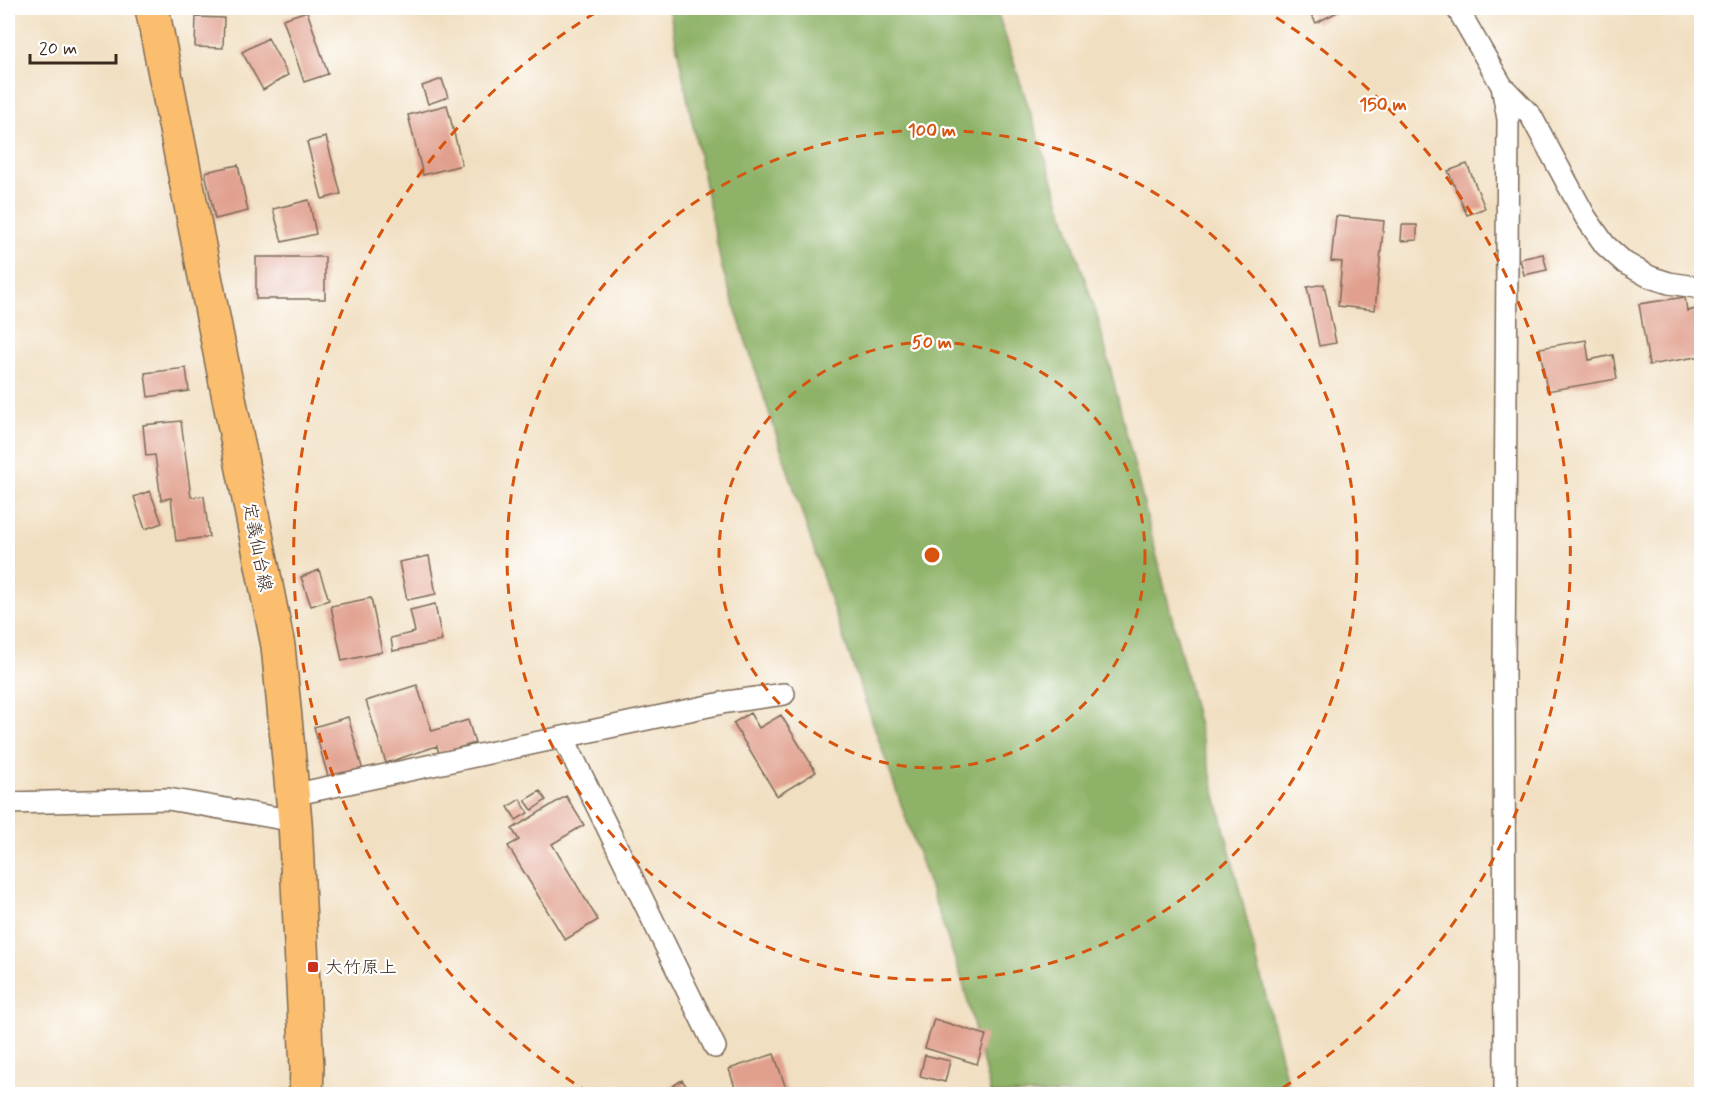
<svg xmlns="http://www.w3.org/2000/svg" width="1709" height="1102" font-family="Mynerve,'Klee One',sans-serif">
<rect width="100%" height="100%" fill="#fff"/>
<filter id="ink" filterUnits="userSpaceOnUse"><feTurbulence type="fractalNoise" baseFrequency=".0167" numOctaves="2"/><feDisplacementMap in="SourceGraphic" scale="12" xChannelSelector="R" yChannelSelector="G"/><feConvolveMatrix kernelMatrix="1 2 1 2 8 2 1 2 1" color-interpolation-filters="sRGB"/></filter>
<filter id="wash" filterUnits="userSpaceOnUse"><feTurbulence type="fractalNoise" baseFrequency=".008" numOctaves="4" result="noise"/><feDisplacementMap in="SourceGraphic" scale="24" xChannelSelector="R" yChannelSelector="G"/><feGaussianBlur stdDeviation="1.35" result="paint"/><feColorMatrix in="noise" values="0 0 0 0 0 0 0 0 0 0 0 0 0 0 0 0 0 1.4 0 .05"/><feComposite in="paint" operator="in"/></filter>
<g filter="url(#wash)">
<rect width="100%" height="100%" fill="#f1dfc1"/>
<path fill="#8eb268" stroke="#646e43" stroke-width="1.5" d="M669 8H996L1098 319 1290 1094H991L963 983 831 602 722 268Z"/>
<g id="blocks">
<path fill="#e1a08e" d="M1307 8H1345L1316 23Z
M307 11 328 74 304 82 283 19Z
M196 17 224 18 223 48 195 47Z
M268 38 288 75 263 90 242 52Z
M442 79 448 97 428 104 422 86Z
M447 105 462 165 423 175 408 115Z
M326 137 341 194 322 199 307 142Z
M1467 164 1485 208 1467 215 1448 171Z
M238 165 248 211 215 219 205 172Z
M309 200 316 234 282 242 273 209Z
M1336 216 1384 221 1375 310 1338 306 1342 262 1331 261Z
M1402 225H1417V240L1401 241Z
M1543 254 1547 270 1524 275 1520 259Z
M256 257H325V299H256Z
M1324 284 1336 343 1319 346 1307 287Z
M1685 297 1687 311 1701 308 1702 356 1649 365 1639 304Z
M1586 340 1589 360 1613 355 1617 379 1547 391 1540 348Z
M186 368 189 391 148 397 145 373Z
M181 421 191 497 204 496 209 537 176 541 171 498 161 500 155 455 146 456 143 425Z
M150 491 162 523 145 529 134 497Z
M429 556 436 594 407 600 399 562Z
M319 570 329 600 311 606 301 577Z
M371 598 382 652 342 661 331 606Z
M435 604 442 641 393 651 391 638 415 632 410 610Z
M417 685 432 731 468 720 475 743 439 754 437 746 386 763 366 701Z
M750 713 759 728 781 715 816 772 777 796 733 723Z
M348 717 363 771 329 780 314 727Z
M540 791 546 800 532 810 525 800Z
M566 796 584 825 552 844 598 920 565 940 508 846 519 840 512 829Z
M520 799 528 813 516 820 508 807Z
M934 1019 986 1035 977 1064 925 1048Z
M774 1054 788 1094H737L729 1069Z
M925 1055 950 1061 945 1082 920 1076Z
M682 1080 692 1094H660Z"/>
</g>
</g>
<g filter="url(#ink)">
<use href="#blocks" fill-opacity="0" stroke="#7b6957" stroke-width="1.5"/>
<g fill="none" stroke-linecap="round" stroke-linejoin="round">
<g stroke="#7b6957" stroke-width="24">
<path id="street" d="M1457 8 1502 86 1531 116 1586 218 1605 245 1625 263 1650 277 1669 283 1702 288
M1502 86 1508 119 1504 669 1505 1094
M563 737 715 1047
M292 795 727 702 784 694
M8 803 168 799 295 821"/>
</g>
<g stroke="#7b6957" stroke-width="36">
<path id="primary" d="M152 8 278 646 295 821 307 1068 306 1094"/>
</g>
<use href="#street" stroke="#fff" stroke-width="21"/>
<use href="#primary" stroke="#fabe6e" stroke-width="33"/>
</g>
</g>
<g fill="none" stroke="#d7540e" stroke-width="3" stroke-dasharray="10 8">
<circle cx="932" cy="555" r="213"/>
<circle cx="932" cy="555" r="425"/>
<path d="M589 1093A638 638 0 0 1 603 8M1261 8A638 638 0 0 1 1275 1093"/>
</g>
<rect fill="#c8321e" stroke="#fff" stroke-width="2" x="307" y="961" width="12" height="12" rx="3"/>
<g text-anchor="middle" stroke-width="4.5" stroke-linejoin="round" paint-order="stroke">
<g font-size="18" fill="#3b2a1e" stroke="#fff">
<text transform="translate(258 547) rotate(79)" y="6">定義仙台線</text>
</g>
<g font-size="18" fill="#3b2a1e" stroke="#fff" text-anchor="start">
<text x="325" y="973">大竹原上</text>
</g>
</g>
<circle cx="932" cy="555" r="9" fill="#d7540e" stroke="#fff" stroke-width="3"/>
<g font-size="18" text-anchor="middle" font-weight="bold" fill="#d7540e" stroke="#fff" stroke-width="4.5" stroke-linejoin="round" paint-order="stroke">
<text x="1383" y="110">150 m</text>
<text x="932" y="136">100 m</text>
<text x="932" y="348">50 m</text>
</g>
<rect width="1709" height="1102" fill="none" stroke="#fff" stroke-width="30"/>
<path d="M30 54v9h86v-9" fill="none" stroke="#3b2a1e" stroke-width="3"/>
<text x="39" y="54" font-size="18" fill="#3b2a1e" stroke="#ffffff" stroke-width="4.5" paint-order="stroke">20 m</text>
</svg>
